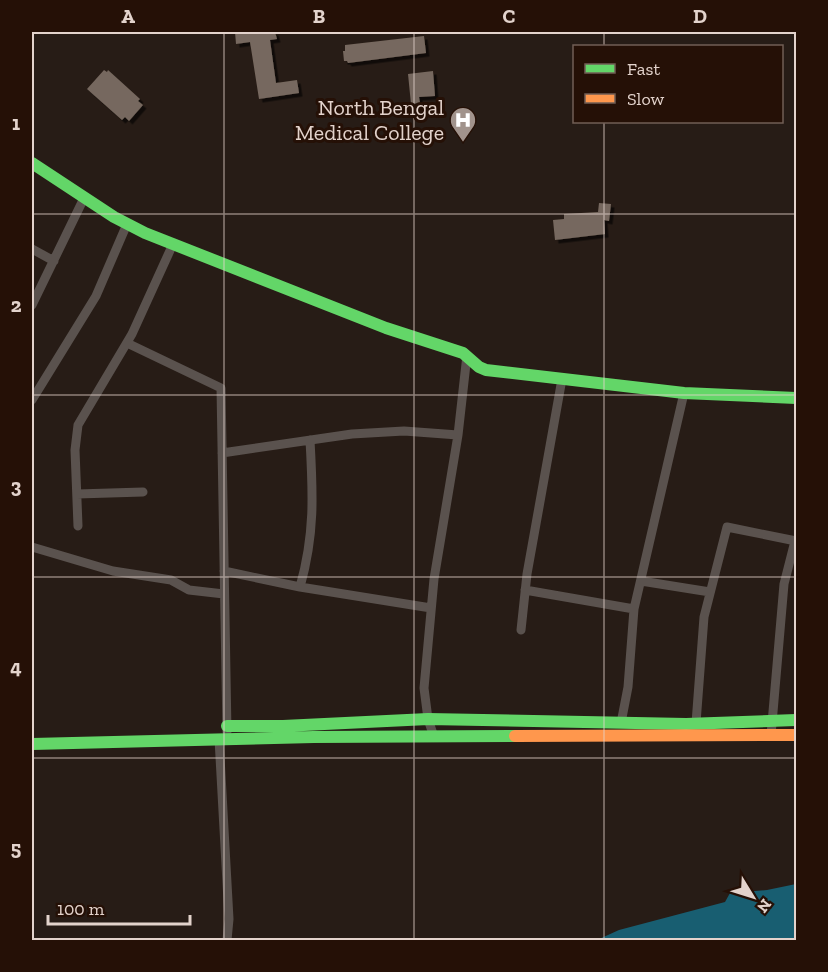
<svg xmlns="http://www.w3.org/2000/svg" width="828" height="972" font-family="'Zilla Slab',serif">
<defs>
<filter id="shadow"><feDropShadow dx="3.5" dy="3.5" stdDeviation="0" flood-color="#0009"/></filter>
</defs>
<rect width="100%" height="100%" fill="#271c16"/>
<path fill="#185e71" d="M796 884V940H597L619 930 725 902 730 893 767 890Z"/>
<path fill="#76685e" filter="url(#shadow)" d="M235 32H275L277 39 270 40 276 83 297 80 299 93 259 99 250 42 236 44Z
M424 36 426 53 348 63 347 61H344L343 51H345V45Z
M104 70 107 72 108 70 140 99 138 101 143 105 129 121 125 117 122 120 87 89Z
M433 71 435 96 419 97 420 103 411 104 408 74Z
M599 203 611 204 609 221 604 220 605 234 555 240 553 220 564 219V214L598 212Z"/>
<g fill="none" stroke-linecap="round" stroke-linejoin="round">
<path stroke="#5a524e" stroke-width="9" d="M32 249 54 261
M32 305 84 198
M127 343 221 388 227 732
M32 400 96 296 127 224
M222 453 352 434 404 431 458 435
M77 494 143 492
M78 526 75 450 78 425 132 334 173 244
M32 547 113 571 171 580 189 590 224 594
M224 571 300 587 431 608
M641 581 710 592
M300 587C315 534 313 494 310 440
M525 590 634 609
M521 630 527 574 562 379
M621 723 628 687 634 609 684 393
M696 723 704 617 727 527 796 541
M771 735 784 584 795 541
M434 737 428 719 424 688 434 579 458 435 467 355
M219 739 229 919 227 940"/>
<path stroke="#63d668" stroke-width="12" d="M32 163 114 217 145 233 386 328 463 353 479 367 486 370 684 393 796 398
M227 726H283L428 719 686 724 796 720
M32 744 314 737 515 736"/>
<path stroke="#ff974d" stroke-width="12" d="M515 736 796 735"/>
</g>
<path fill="none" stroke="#e3d3cc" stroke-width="1.5" stroke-opacity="0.55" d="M224 32V940M414 32V940M604 32V46M604 122V940M32 214H796M32 395H796M32 577H796M32 758H796"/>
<defs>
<g id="hospital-pin" transform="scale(1.35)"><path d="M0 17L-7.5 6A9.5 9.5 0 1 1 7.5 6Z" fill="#a1938c" stroke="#251006"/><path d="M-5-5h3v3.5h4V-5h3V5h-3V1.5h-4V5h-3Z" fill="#fff"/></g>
</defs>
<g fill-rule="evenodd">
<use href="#hospital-pin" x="463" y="120"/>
</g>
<g text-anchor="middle" stroke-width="6" stroke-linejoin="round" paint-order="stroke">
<g font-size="22" fill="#e3d3cc" stroke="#251006" text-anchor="end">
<text x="444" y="115">North Bengal<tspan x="444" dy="25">Medical College</tspan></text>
</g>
</g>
<rect width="828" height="972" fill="none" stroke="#251006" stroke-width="66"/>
<rect x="573" y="45" width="210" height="78" fill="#251006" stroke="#715e55" stroke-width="1.5"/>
<rect x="585" y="64" width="30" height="9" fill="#63d668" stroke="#715e55" stroke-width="1.5"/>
<text x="627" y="75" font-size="18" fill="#e3d3cc">Fast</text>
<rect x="585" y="94" width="30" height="9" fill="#ff974d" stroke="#715e55" stroke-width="1.5"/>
<text x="627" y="105" font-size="18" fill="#e3d3cc">Slow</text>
<g transform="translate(753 897) rotate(128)" stroke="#251006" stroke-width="4.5" paint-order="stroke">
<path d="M0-4.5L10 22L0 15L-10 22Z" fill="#e3d3cc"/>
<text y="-9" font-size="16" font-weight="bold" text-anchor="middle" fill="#e3d3cc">N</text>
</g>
<path d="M48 915v9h142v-9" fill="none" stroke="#e3d3cc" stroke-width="3"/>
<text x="57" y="915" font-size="18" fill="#e3d3cc" stroke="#251006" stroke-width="4.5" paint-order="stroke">100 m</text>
<rect x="33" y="33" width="762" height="906" fill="none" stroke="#e3d3cc" stroke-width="2"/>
<g font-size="20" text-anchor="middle" font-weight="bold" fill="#e3d3cc">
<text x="128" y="23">A</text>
<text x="319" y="23">B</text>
<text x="509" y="23">C</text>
<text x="700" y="23">D</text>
<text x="16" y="130">1</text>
<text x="16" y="312">2</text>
<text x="16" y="493">3</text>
<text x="16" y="674">4</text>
<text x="16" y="855">5</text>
</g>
</svg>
